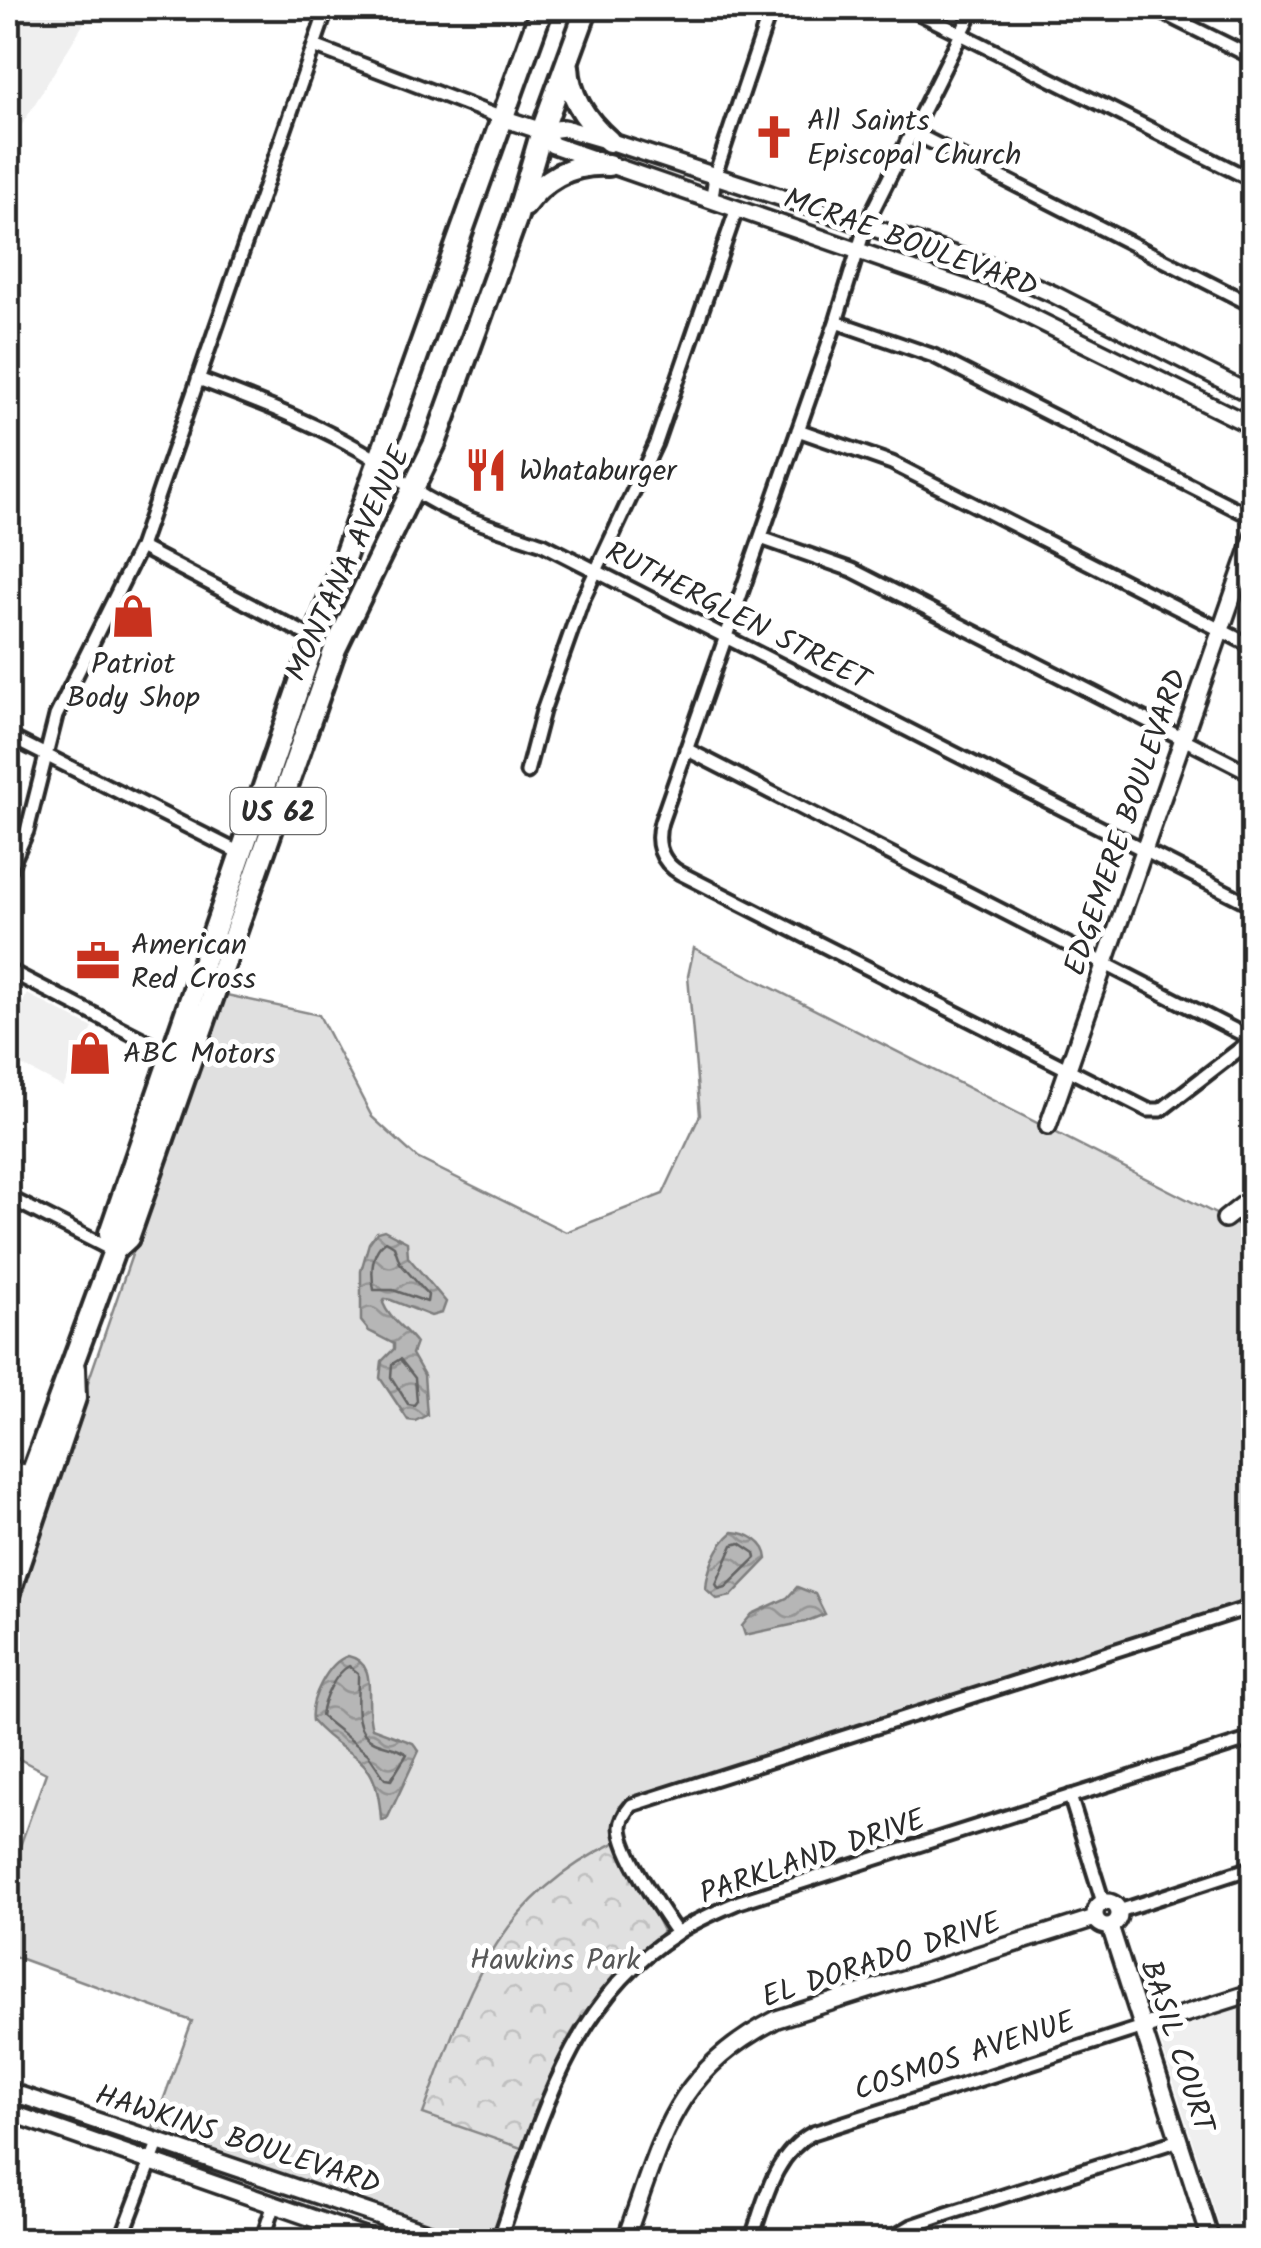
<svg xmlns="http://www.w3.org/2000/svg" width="1261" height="2248" font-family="Kalam,sans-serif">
<defs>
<pattern id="forest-crowns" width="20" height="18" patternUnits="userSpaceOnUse" patternTransform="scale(2.5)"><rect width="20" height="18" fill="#e0e0e0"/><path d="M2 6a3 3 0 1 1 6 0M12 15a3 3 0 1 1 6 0" fill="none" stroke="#c0c0c0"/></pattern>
<pattern id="water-waves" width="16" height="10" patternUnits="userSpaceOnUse" patternTransform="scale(2.5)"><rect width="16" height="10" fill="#b6b6b6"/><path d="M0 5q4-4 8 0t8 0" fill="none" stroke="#949494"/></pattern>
</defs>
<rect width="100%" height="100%" fill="#fff"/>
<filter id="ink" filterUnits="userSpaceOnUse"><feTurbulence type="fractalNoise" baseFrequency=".01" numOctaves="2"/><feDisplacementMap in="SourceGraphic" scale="20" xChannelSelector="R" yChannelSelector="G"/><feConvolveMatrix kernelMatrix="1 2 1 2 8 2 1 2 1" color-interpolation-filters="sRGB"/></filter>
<g filter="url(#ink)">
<path fill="#efefef" d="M8 8H93L8 148Z
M27 994 93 1028 63 1087 8 1058V1033Z
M1253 2002V2240H1224L1160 2040 1164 2034Z"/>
<path fill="#e0e0e0" stroke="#868686" stroke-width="2.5" d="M694 948 1253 1233V1599L623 1801C598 1832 646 1901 663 1931 644 1956 612 1976 591 2003 540 2072 520 2161 492 2240H465L152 2131 192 2021 8 1954V1880L46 1773 8 1753V1614L222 994 319 1015 372 1117 417 1158 566 1232 663 1194 700 1115 688 976Z"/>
<path fill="url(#forest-crowns)" stroke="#868686" stroke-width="2.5" d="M618 1841 663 1931C644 1956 613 1976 592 2003 558 2046 541 2098 524 2149L423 2114C468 1993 492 1901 618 1841Z"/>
<path fill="url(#water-waves)" stroke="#7e7e7e" stroke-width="2.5" d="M384 1230 407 1242 408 1257 446 1302 442 1313 431 1316 391 1300 385 1299 383 1303C389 1319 406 1329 416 1343L412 1354 424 1375 427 1415 415 1421 408 1420 380 1378 382 1361 394 1349V1344L369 1331 361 1321V1271L369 1243 377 1232Z
M733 1532C748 1533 766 1542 767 1559L731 1596 717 1599 706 1589C707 1569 717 1545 733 1532Z
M797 1587 815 1594 825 1614 805 1622 745 1635 742 1626 752 1614 787 1598Z
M348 1656C381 1663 363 1703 372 1728L413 1743 419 1751 387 1819 381 1820C377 1748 349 1764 312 1721 309 1700 328 1662 348 1656Z"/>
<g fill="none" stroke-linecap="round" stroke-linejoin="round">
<path stroke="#636363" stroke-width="2.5" d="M386 1241 394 1246 400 1263 428 1295 427 1302 393 1290H374C371 1273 371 1251 386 1241Z
M400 1359 415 1378 417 1401 414 1405 408 1404 391 1377 392 1364Z
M740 1543 755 1553 756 1558 726 1587 719 1589 716 1584 733 1545Z
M349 1666 358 1673C359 1695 350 1731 375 1742 386 1747 397 1747 407 1754L391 1780 385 1779 368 1754 321 1716C323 1700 335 1673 349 1666Z"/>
<g stroke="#2b2b2b" stroke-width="19">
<path id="street" d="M909 8 1254 181
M974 8 866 224 836 322 661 822C655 843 660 861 680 873L1148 1110H1161L1254 1038
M1153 8 1254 58
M314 46 502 118
M912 132 1254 306
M712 198 715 175 771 8
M836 322 934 356 1254 518
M198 379C259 402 324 426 380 462 393 470 402 483 415 491 454 517 499 529 543 544L1254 906
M798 430 892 463 1254 647
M761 538 852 570 1254 775
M140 547 315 639
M8 736 242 854
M686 749 1252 1039
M527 772 543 711 582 601 656 443 737 208
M8 873 27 831 56 716 140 547 327 8
M8 970 177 1057
M8 1197 114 1251
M8 1466 37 1475
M1070 1796 1103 1902
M1119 1911 1254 1867
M677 1933C661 1910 622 1854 621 1827 621 1819 627 1811 632 1805L1254 1606
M121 2240 158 2143
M262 2240 274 2204
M383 2240 391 2219
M499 2240C539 2126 568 2002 677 1933 696 1920 718 1911 739 1902L1254 1738
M751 2240C765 2201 773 2155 813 2133L1143 2027
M888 2240 912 2226 947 2214 1179 2140"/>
</g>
<g stroke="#2b2b2b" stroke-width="22">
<path id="secondary" d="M502 118 542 131 564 128 609 141 992 267 1053 294 1254 396
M542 131 553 145 991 297 1254 427
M1048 1126 1254 535
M1225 1219 1254 1196
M1095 1914a12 12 0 1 1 24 0a12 12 0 1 1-24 0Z
M1110 1926 1211 2240
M1143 2027 1254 1992
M8 2091 450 2240
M8 2112 375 2240
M625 2240C663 2137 671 2074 777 2019L1095 1918"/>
</g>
<g stroke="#2b2b2b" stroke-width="28">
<path id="highway" d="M568 66C569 97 586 121 609 141
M524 206C545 177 573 163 608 165
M114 1251 110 1233 315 639 542 8
M8 1539 114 1251 128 1238 335 649 435 443 517 216 542 131 587 8
M8 1595 75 1398 74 1368"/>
</g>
<use href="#street" stroke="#fff" stroke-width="11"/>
<use href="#secondary" stroke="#fff" stroke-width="15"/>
<use href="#highway" stroke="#fff" stroke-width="20"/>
</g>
</g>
<defs>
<g id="church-bare" transform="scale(3.45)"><path d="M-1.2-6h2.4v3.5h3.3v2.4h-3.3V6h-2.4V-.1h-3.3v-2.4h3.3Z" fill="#c8321e" stroke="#fff" stroke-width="2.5" paint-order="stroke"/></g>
<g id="restaurant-bare" transform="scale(3.45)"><path d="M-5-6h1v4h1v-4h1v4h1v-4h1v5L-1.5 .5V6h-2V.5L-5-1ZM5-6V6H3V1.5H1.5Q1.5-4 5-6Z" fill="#c8321e" stroke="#fff" stroke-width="2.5" paint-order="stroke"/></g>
<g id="shop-bare" transform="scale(3.45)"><path d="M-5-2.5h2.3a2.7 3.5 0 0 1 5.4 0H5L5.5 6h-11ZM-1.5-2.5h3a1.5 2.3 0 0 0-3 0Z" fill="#c8321e" stroke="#fff" stroke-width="2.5" paint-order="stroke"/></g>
<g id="office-bare" transform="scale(3.45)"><path d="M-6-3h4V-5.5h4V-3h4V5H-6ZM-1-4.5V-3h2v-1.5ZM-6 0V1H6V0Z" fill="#c8321e" stroke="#fff" stroke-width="2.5" paint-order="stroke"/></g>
</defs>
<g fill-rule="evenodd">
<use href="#church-bare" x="774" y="137"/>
<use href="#restaurant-bare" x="486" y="470"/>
<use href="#shop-bare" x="133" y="616"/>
<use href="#office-bare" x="98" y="961"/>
<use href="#shop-bare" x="90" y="1053"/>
</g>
<g text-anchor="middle" stroke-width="10" stroke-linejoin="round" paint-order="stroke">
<rect fill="#fff" stroke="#6b6b6b" stroke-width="2.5" x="230.5" y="788" width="95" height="46" rx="8"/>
<g font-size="28" font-weight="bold" fill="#2b2b2b">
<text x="278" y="821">US 62</text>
</g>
<g font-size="30" fill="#2b2b2b" stroke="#fff" text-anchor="start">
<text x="807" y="130">All Saints<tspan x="807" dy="34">Episcopal Church</tspan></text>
<text x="519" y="480">Whataburger</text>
<text x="133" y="673" text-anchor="middle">Patriot<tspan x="133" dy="34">Body Shop</tspan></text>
<text x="131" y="954">American<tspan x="131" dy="34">Red Cross</tspan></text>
<text x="123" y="1063">ABC Motors</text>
</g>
<g font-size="30" fill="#2b2b2b" stroke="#fff">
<text transform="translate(911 242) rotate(20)" y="10">MCRAE BOULEVARD</text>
<text transform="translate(347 563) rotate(-65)" y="10">MONTANA AVENUE</text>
<text transform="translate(738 615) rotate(27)" y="10">RUTHERGLEN STREET</text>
<text transform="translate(1125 822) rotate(-71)" y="10">EDGEMERE BOULEVARD</text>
<text transform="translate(812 1856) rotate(-19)" y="10">PARKLAND DRIVE</text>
<text transform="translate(881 1959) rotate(-18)" y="10">EL DORADO DRIVE</text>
<text transform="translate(1178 2046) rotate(72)" y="10">BASIL COURT</text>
<text transform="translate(964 2055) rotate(-18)" y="10">COSMOS AVENUE</text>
<text transform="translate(238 2139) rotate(18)" y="10">HAWKINS BOULEVARD</text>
</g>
<g font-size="30" fill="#585858" stroke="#fff">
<text x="555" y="1969">Hawkins Park</text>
</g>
</g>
<rect width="1261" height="2248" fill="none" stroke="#fff" stroke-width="40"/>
<rect x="20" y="20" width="1221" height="2208" fill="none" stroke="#2b2b2b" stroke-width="4" filter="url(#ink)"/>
</svg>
